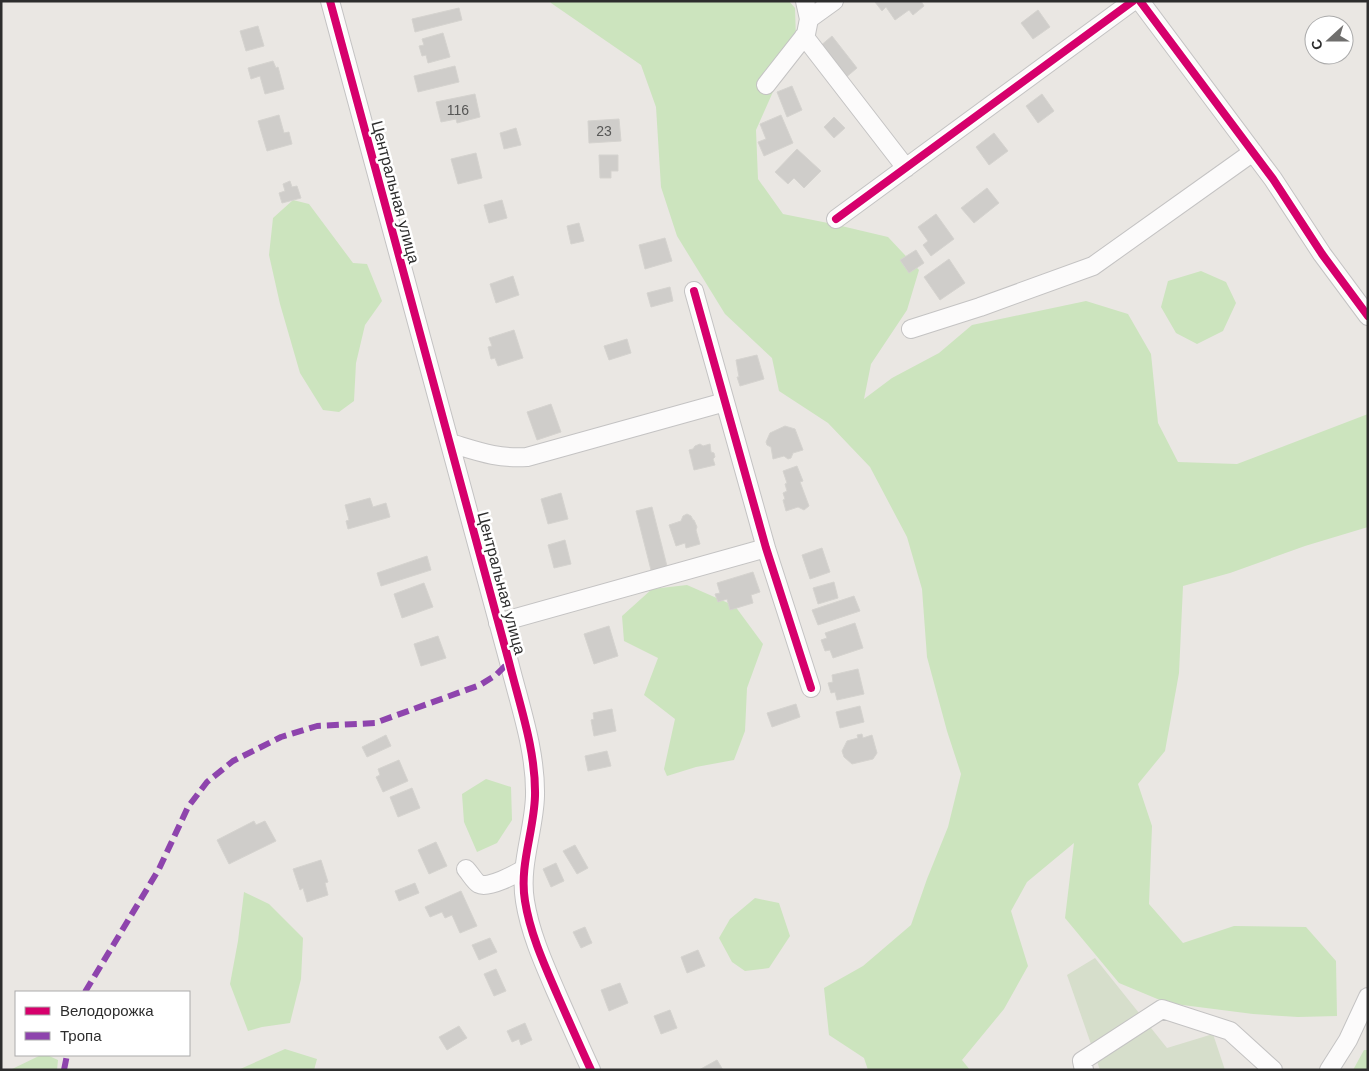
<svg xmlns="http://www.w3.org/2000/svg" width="1369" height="1071" font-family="Helvetica,sans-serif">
<rect width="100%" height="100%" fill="#eae7e3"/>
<path fill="#cce4be" d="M550 1H789L795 8 796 40 756 130 758 179 783 214 833 224 888 237 919 270 907 310 871 364 864 399 892 378 939 353 972 325 1086 301 1128 314 1151 354 1158 423 1178 462 1237 464 1368 414V527L1305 546 1230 573 1183 586 1179 673 1165 751 1138 784 1152 826 1149 904 1183 943 1234 926 1306 927 1336 961 1337 1016 1298 1017 1253 1014 1167 1003 1119 983 1065 918 1074 843 1027 882 1011 911 1028 966 1004 1009 962 1060 970 1070H868L864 1058 829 1035 824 988 863 966 911 925 927 879 948 827 961 774 947 731 927 657 922 589 907 537 870 467 828 423 779 391 772 358 725 314 677 236 661 187 656 107 641 65 551 3Z
M293 200 309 204 353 263 367 264 382 301 365 325 356 363 354 401 339 412 323 410 300 373 280 304 269 255 273 218Z
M1201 271 1226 282 1236 303 1223 331 1197 344 1176 333 1161 307 1168 281Z
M687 585 735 606 763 644 747 688 745 731 734 760 696 767 667 776 664 769 675 719 644 695 658 658 624 641 622 616 652 589Z
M486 779 511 787 512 820 497 843 477 852 464 822 462 794Z
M244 892 269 904 303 938 301 979 290 1023 262 1027 248 1031 230 984 238 941Z
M755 898 779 903 790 936 769 968 745 971 732 962 719 938 730 919Z
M285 1049 317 1059 314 1070H238Z
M1364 1050H1368V1070H1353Z
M41 1055H47L58 1060 57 1070H10Z"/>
<path fill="#d6decb" d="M1095 958 1167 1048 1213 1034 1225 1070H1100L1067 975Z"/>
<path fill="#cfcdca" stroke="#d5d3cf" d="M921 1 924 6 913 15 909 10 895 20 886 7 882 11 875 2Z
M459 8 462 20 415 32 412 19Z
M1038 10 1050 27 1033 39 1021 23Z
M258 26 264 46 246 51 240 31Z
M443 33 450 57 428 63 426 55 422 56 419 46 424 45 422 39Z
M832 36 857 68 844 79 819 47Z
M273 61 276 68 278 67 284 89 265 94 260 76 251 79 248 68Z
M455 66 459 82 418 92 414 76Z
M792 86 802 110 787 117 777 92Z
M475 94 480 117 457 123 456 119 441 122 436 102Z
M1042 94 1054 111 1038 123 1026 106Z
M279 115 284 133 289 132 292 144 267 151 258 121Z
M781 115 793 143 764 156 758 142 766 139 760 124Z
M834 117 845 128 834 138 824 127Z
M619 119 621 141 589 143 588 121Z
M516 128 521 145 504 149 500 133Z
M994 133 1008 151 989 165 976 147Z
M797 149 821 171 804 188 794 178 788 184 775 172Z
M476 153 482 178 458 184 451 159Z
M599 155H618V171H611V178H600Z
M290 181 292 187 297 186 301 198 282 203 279 193 285 191 283 184Z
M987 188 999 203 974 223 961 208Z
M502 200 507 218 489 223 484 205Z
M936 214 954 239 931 256 923 245 928 241 918 227Z
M579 223 584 241 571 244 567 226Z
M665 238 672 261 645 269 639 245Z
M916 250 924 263 909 273 900 260Z
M949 259 965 283 940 300 924 277Z
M513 276 519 295 496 303 490 284Z
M670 287 673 301 651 307 647 293Z
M514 330 523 358 498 366 495 358 491 359 488 347 492 346 489 338Z
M627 339 631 353 609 360 604 346Z
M757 355 764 379 740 386 737 377H739L736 360Z
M551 404 561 432 537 440 527 412Z
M785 426 795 429 803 450 793 453 791 458 788 459 784 456 773 459 771 447 767 445 766 442 770 433Z
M700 444 703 446 710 444 711 452 714 453 715 457 713 459 715 465 694 470 689 450 693 449 695 446Z
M797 466 803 481 800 482 809 506 804 510 798 507 786 511 783 500 785 499 783 493 787 491 785 484 787 483 783 471Z
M561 493 568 519 548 524 541 499Z
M370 498 373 507 386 503 390 517 348 529 346 521 349 520 345 505Z
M652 507 668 570 652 574 636 511Z
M687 514 691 516 693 520H694L697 527 696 530 700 544 686 548 685 543 676 546 669 525 681 521 683 516Z
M565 540 571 564 554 568 548 545Z
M822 548 830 572 810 579 802 555Z
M427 556 431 570 381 586 377 573Z
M753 572 760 592 751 595 753 603 730 610 727 599 718 602 715 594 720 593 717 583Z
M834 582 838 598 818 604 813 588Z
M424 583 433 607 402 618 394 594Z
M854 596 860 611 818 625 812 610Z
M855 623 863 648 833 658 830 650 825 651 821 640 827 638 825 633Z
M609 626 618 656 594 664 584 634Z
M438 636 446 658 421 666 414 644Z
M858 669 864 694 837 700 835 692 831 693 828 683 833 682 832 675Z
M796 704 800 717 772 727 767 713Z
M860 706 864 722 840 728 836 712Z
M612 709 616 731 594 736 591 720 594 719 593 713Z
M862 734 863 738 872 735 877 753 873 759 852 764 844 757 842 751 847 741 858 738 857 735Z
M386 735 391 746 367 757 362 747Z
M607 751 611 766 588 771 585 756Z
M399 760 408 781 383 792 376 777 380 775 378 769Z
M412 788 420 808 398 817 390 797Z
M254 821 256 825 265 821 276 841 229 864 217 840Z
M436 842 447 866 429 874 418 850Z
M575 845 588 868 577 874 563 851Z
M321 860 328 882 325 883 328 895 307 902 303 888 300 890 293 869Z
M556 863 564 881 551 887 543 869Z
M415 883 419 893 399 901 395 891Z
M461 891 477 926 460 933 452 915 445 918 442 912 430 917 425 907Z
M585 927 592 943 581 948 573 932Z
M490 938 497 952 479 960 472 945Z
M698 950 705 966 687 973 681 957Z
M496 969 506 991 494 996 484 974Z
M620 983 628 1003 609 1011 601 990Z
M670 1010 677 1028 661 1034 654 1016Z
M525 1023 532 1040 521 1045 519 1039 512 1042 507 1031Z
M459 1026 467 1038 447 1050 439 1037Z
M717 1060 723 1070H699Z"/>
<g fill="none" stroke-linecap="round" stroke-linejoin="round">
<g stroke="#c4c3c3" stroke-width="20">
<path id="minor" d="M330 1 509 662C520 706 536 751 535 796 534 831 519 866 525 901 530 933 544 964 557 994 568 1019 579 1044 591 1070
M1140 1 1273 179 1322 254 1368 316
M809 19 834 1
M804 36 906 168
M766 85 806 34 809 19 805 1
M836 219 1133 1
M694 291 766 548 811 688
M911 329 980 307 1093 266 1253 152
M450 443C477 451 497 459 527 457L725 402
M498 623 766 548
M466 869C470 873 474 881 479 884 488 889 516 874 524 869
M1084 1070 1082 1061 1162 1009 1230 1031 1273 1070
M1329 1070 1348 1040 1368 997"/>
</g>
<use href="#minor" stroke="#fcfbfb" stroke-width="18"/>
<path stroke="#8e44ad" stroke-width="6" stroke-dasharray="12 6" stroke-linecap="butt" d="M85 992 159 869 188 807 207 782 233 761 281 737 317 726 375 723 480 685 496 675 509 662
M64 1070 67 1055"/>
<g stroke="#fff" stroke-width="11">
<path id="cycleway" d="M330 1 509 662C520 706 536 751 535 796 534 831 519 866 525 901 530 933 544 964 557 994 568 1019 579 1044 591 1070
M1140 1 1273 179 1322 254 1368 316
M836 219 1133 1
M694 291 766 548 811 688"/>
</g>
<use href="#cycleway" stroke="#d6006c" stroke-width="8"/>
</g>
<g text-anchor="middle" stroke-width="5" stroke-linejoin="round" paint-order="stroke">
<g font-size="14" fill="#575756">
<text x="458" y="115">116</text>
<text x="604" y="136">23</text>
</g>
<g font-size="16" fill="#2d2d2d" stroke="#fff">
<text transform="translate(396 192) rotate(75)" y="6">Центральная улица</text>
<text transform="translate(502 583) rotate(75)" y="6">Центральная улица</text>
</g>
</g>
<rect width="1369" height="1071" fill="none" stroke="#2d2d2d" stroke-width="5"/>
<rect x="15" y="991" width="175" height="65" fill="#ffffff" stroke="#ababab"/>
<rect x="25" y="1007" width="25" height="8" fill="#d6006c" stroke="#ababab"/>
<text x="60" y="1016" font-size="15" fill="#2d2d2d">Велодорожка</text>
<rect x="25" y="1032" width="25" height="8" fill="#8e44ad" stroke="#ababab"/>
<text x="60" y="1041" font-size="15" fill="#2d2d2d">Тропа</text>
<g transform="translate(1329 40) rotate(249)"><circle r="24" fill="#ffffff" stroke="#ababab"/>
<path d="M0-4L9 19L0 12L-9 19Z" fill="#6f6e6d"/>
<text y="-8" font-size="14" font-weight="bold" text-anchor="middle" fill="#2d2d2d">С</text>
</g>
</svg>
